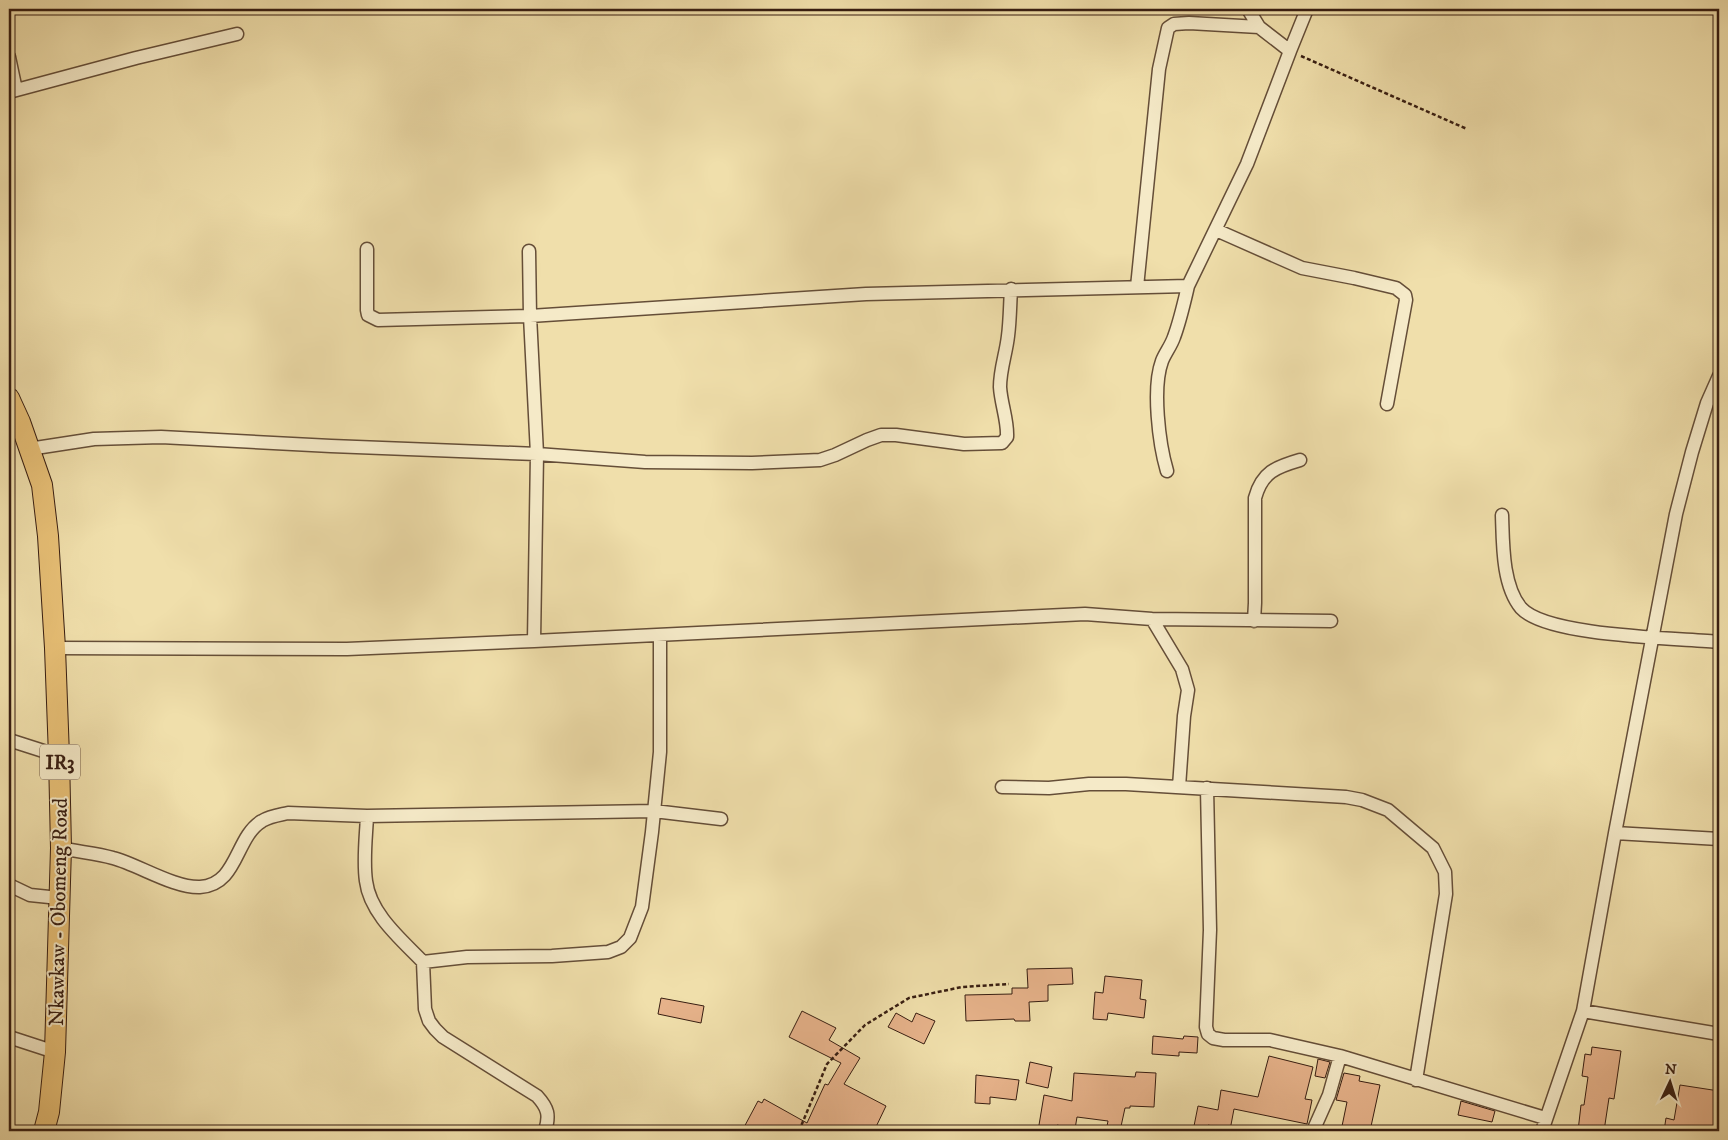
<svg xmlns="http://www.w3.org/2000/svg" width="1728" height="1140" font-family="'IM FELL DW Pica',serif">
<rect width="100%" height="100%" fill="#f0dfab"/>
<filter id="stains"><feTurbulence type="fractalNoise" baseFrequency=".004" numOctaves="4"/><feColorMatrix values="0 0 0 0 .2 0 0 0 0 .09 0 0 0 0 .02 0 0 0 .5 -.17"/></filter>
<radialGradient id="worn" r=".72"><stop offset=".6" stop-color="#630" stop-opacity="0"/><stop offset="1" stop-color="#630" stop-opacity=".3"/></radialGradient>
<path fill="#e6b28a" stroke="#371d11" d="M1072 968 1073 984 1048 985V1001L1029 1002 1030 1021H1015L1014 1019 966 1021 965 995 1012 994V988H1028L1027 969Z
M1105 976 1142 980 1140 999 1146 1000 1144 1018 1108 1013 1107 1020 1093 1019 1095 992 1103 993Z
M661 998 704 1006 701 1023 658 1014Z
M802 1011 836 1028 829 1040 860 1058 844 1084 886 1106 874 1131H742L758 1101 762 1103 764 1099 807 1123 825 1084 828 1085 841 1063 789 1037Z
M896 1013 912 1022 916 1013 935 1021 924 1044 888 1027Z
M1153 1036 1183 1039 1184 1036 1198 1037 1197 1053 1179 1052V1056L1152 1054Z
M1592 1047 1621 1051 1614 1099 1609 1098 1604 1131H1578L1581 1105H1584L1588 1077 1582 1076 1585 1054 1591 1055Z
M1269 1056 1313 1067 1305 1099 1312 1100 1307 1124 1234 1109 1230 1130 1208 1125 1206 1131H1193L1198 1106 1218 1110 1221 1090 1258 1097Z
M1318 1059 1330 1062 1325 1078 1315 1076Z
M1030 1062 1052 1067 1048 1088 1026 1083Z
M1136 1072 1156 1073 1154 1107 1130 1106V1108H1125L1120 1131H1106L1108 1121 1077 1117 1075 1129 1057 1125 1056 1131H1038L1044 1095 1072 1101 1074 1073 1135 1077Z
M1344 1073 1360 1076 1359 1081 1380 1085 1370 1131H1341L1347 1102 1336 1100Z
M976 1075 1019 1080 1016 1100 990 1097V1104L975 1103Z
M1680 1085 1719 1091 1718 1131H1664L1666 1118 1674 1120Z
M1461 1101 1495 1111 1492 1122 1458 1115Z"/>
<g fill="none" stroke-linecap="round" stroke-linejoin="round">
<g stroke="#654e38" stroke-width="15">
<path id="minor" d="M1290 51 1307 9
M9 57 16 90
M9 92 136 58 237 34
M1216 230 1302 268 1354 278 1396 288 1405 295 1406 300 1387 404
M367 249V310L368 315 378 320 530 316 529 251
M1137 287 1159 69 1168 28 1174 24 1189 23 1259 27
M29 449 94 439 161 437 331 446 537 454 645 462 752 463 820 460 835 455 867 440 881 435H896L964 444 1002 443 1007 437C1008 421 1001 404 1000 387 1000 369 1006 354 1008 336 1010 321 1010 305 1011 289
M1167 471C1159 444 1152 388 1162 361 1165 353 1171 346 1174 337 1180 321 1184 303 1188 286
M1502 515C1503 543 1502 585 1521 608 1547 637 1679 638 1719 642
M1152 619 1182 669 1188 690 1184 716 1179 787
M1254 621 1255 603V498C1262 472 1276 467 1300 460
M534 641 1085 614 1152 619 1331 621
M55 648 347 649 534 641 537 454 530 316 866 294 1188 286 1247 164 1290 51 1259 27 1248 9
M9 740 59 756
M1002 787 1049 788 1089 784H1126L1346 797 1362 800 1388 810 1433 848 1445 872 1446 894 1416 1080
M1207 788 1210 930 1206 1027 1208 1034 1213 1038 1224 1040H1270L1340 1056 1545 1118
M367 816C366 838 363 860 366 881 370 914 402 940 423 962L425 1009 429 1021 435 1029 443 1037 537 1096C548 1108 550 1115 545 1131
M1615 833 1719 839
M61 848C78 852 96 853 113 858 139 865 174 888 200 887 238 885 235 837 262 821 270 816 279 815 288 813L367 816 654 811 721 819
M9 885 30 895 59 898
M423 962 467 957 552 956 608 952 621 947 630 938 642 907 652 832 660 752V635
M1583 1011 1615 833 1676 514 1692 452 1707 403 1719 376
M9 1037 55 1052
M1313 1131 1329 1095 1340 1056
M1542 1131 1583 1011 1719 1034"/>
</g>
<g stroke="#371d11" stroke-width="22">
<path id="primary" d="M9 398 20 422 42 485 48 536 55 648 59 756 61 848 55 1052 49 1112 44 1131"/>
</g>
<path stroke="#371d11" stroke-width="2.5" stroke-dasharray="4 2.5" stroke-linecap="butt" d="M1301 56 1467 129
M799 1131 827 1064 865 1025 909 998 962 987 1009 984"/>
<use href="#minor" stroke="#f5eac8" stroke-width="12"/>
<use href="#primary" stroke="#e8c076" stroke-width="20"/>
</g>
<g text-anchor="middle" stroke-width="4" stroke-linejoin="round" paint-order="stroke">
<rect fill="#f5eac8" stroke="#705a48" stroke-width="1" x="40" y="744.5" width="40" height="35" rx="4"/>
<g font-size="20" font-weight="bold" fill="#371d11">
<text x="60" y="769">IR3</text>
</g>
<g font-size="21" fill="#371d11" stroke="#f5eac8">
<text transform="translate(58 912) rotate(-89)" y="7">Nkawkaw - Obomeng Road</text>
</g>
</g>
<rect width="1728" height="1140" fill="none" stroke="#f0dfab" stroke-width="30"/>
<rect x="10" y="10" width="1708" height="1120" fill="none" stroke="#371d11" stroke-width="2.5"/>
<rect x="15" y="15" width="1698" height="1110" fill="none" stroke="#371d11"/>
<g transform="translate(1670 1082) rotate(4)" stroke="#f5eac8" stroke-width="4" paint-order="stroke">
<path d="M0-4L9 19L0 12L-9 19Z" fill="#371d11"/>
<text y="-8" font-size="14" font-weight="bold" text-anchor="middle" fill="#371d11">N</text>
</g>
<rect width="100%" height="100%" filter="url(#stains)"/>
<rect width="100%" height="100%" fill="url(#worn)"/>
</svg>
